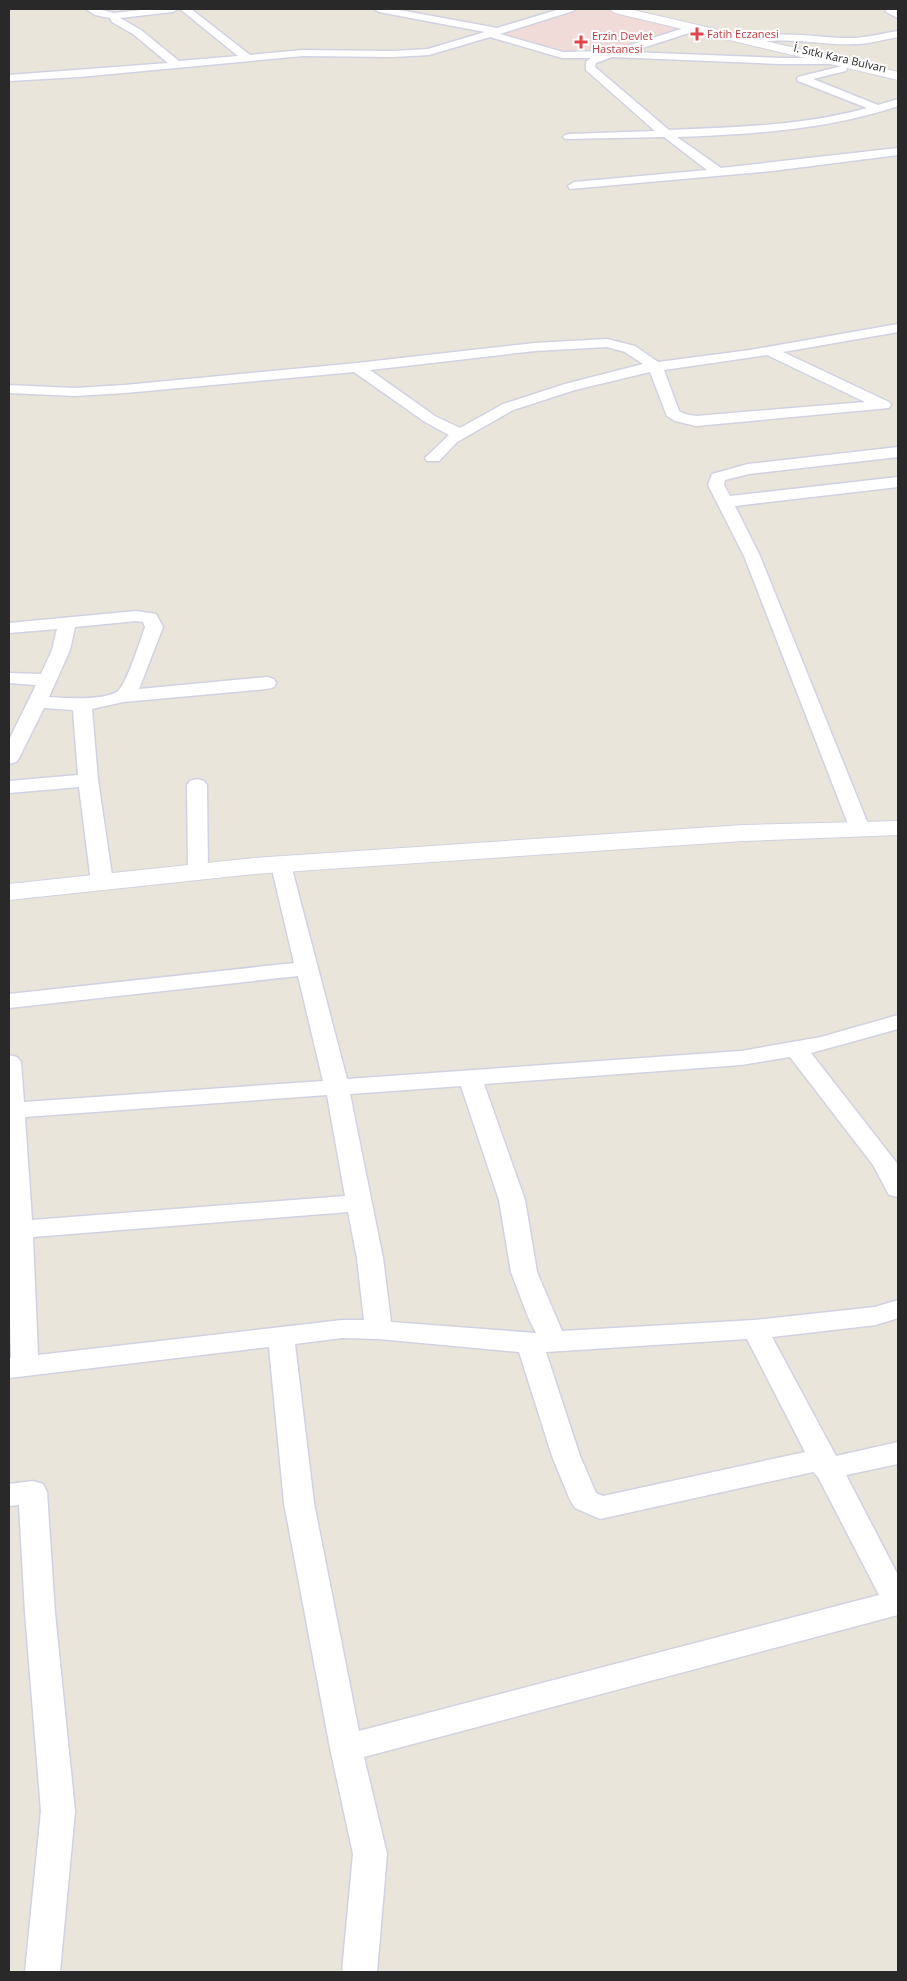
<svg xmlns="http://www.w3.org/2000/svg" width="907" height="1981" font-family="'Open Sans',sans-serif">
<rect width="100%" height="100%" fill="#eae5db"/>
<path fill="#f1dbd9" d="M575 9H601L685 27 595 54 563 53 494 31Z"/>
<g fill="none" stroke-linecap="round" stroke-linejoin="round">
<g stroke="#d1d2e1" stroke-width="3">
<path id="minor" d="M86 9H98L114 13 150 9H178L173 12 120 18 141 30 179 61 238 56 180 9H191L250 55 303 50 393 51 428 49 485 32 379 12 374 9H394L497 28 560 9H575L573 11 500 34 563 52 611 51 694 25 698 26V30L630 52 780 58H834L839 61 834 64H780L612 57 596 63 595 67 669 130C735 127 803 126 867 108L798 81 797 79 798 77 842 66 846 67 847 69 846 71 813 79 878 105 898 99V106C827 130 752 134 677 137L721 168 898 148V155L772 171 570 189 568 186 574 182 707 170 664 137 565 139 563 137 565 135 569 134 655 131 586 70V62L591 58H562L490 37 429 55 393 57 303 56 79 77 9 81V75L168 63 133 34 112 22 110 18 95 15Z
M885 9H895L898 11V18L886 12Z
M898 31V37C885 39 870 44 856 44 819 46 790 35 751 44L746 41 747 39C788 29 817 39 856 38 870 37 884 33 898 31Z
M898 324V332L783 352 889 402 891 405 889 408 696 426 675 421 667 416 650 372 575 390 513 410 457 442 439 461H427L425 458 449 435 425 422 354 372 125 393 75 396 9 393V385L75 388 125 385 357 363 535 343 607 339 635 346 658 362 750 350ZM607 347 625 352 643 364 565 384 503 404 460 428 435 416 370 370 535 351ZM767 355 865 402 696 416 685 414 679 411 664 370Z
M898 447V457L749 474 725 480 724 485 730 496 898 477V487L735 506 760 556 870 829 867 833 860 835 853 833 850 829 744 556 708 485 712 474 748 464Z
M136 611 156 614 163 627 139 689 267 677 274 679 276 683 274 687 267 689 123 702 92 709 98 780 113 882 109 886 102 888 95 886 91 882 79 787 9 793V781L78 775 73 710 44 708 19 758 16 762 9 764V740L36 685 9 683V673L41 674 52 650 57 629 9 633V623ZM136 621 143 622 145 627C140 641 127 683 118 691 105 701 65 698 49 697L70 650 75 627Z
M197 779 204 781 207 785 208 872 205 876 198 878 191 876 188 872 187 785 190 781Z
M281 859 288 861 291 865 347 1079 741 1051 821 1037 898 1015V1029L811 1053 896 1162 898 1166V1197L889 1195 873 1165 790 1057 741 1065 484 1084 525 1200 537 1272 562 1331 755 1320 875 1307 898 1300V1318L876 1325 772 1337 836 1456 898 1442V1464L846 1475 898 1575V1615L364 1757 387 1854 377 1972H342L353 1854 330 1748 284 1503 269 1347 9 1378V1358H11L9 1278V1055L17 1057 21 1062 24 1102 323 1081 298 976 9 1008V994L294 963 271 865 274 861ZM461 1086 499 1200 511 1272 528 1317 536 1333 391 1322 383 1258 350 1094ZM327 1095 345 1196 32 1220 25 1117ZM348 1212 357 1258 364 1320H342L38 1355 33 1237ZM342 1338 379 1339 519 1352 552 1456 570 1500 575 1508 600 1519 813 1472 818 1477 879 1595 359 1731 314 1503 295 1344ZM747 1339 805 1452 603 1496 596 1493 580 1456 546 1352Z
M33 1481 43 1484 47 1492 55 1613 75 1811 60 1972H25L41 1811 25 1613 19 1505 9 1506V1484Z"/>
</g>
<g stroke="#d1d2e1" stroke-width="2">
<path id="tertiary" d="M898 821V835L743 841 254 874 9 900V884L254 858 743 825Z"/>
</g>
<g stroke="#d1d2e1" stroke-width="2">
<path id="secondary" d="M609 9H629L898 72V80L615 13Z"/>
</g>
<use href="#minor" fill="#fff" fill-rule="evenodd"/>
<use href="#tertiary" fill="#fff" fill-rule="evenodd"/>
<use href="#secondary" fill="#fff" fill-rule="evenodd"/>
</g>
<g fill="#e0444e" stroke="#fff" stroke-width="2">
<path d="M694.5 26.5h5v5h5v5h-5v5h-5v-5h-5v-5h5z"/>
<path d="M578.5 34.5h5v5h5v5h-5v5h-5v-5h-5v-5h5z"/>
</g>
<g text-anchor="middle" stroke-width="4" stroke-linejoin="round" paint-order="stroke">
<g font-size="11" fill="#be3a42" stroke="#fff" text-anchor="start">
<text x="707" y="38">Fatih Eczanesi</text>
<text x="592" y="40">Erzin Devlet<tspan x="592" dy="13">Hastanesi</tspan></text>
</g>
<g font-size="11" fill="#292929" stroke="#fff">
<text transform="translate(840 58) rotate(13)" y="4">İ. Sıtkı Kara Bulvarı</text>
</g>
</g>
<rect width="907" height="1981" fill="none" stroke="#292929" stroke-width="20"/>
</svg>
